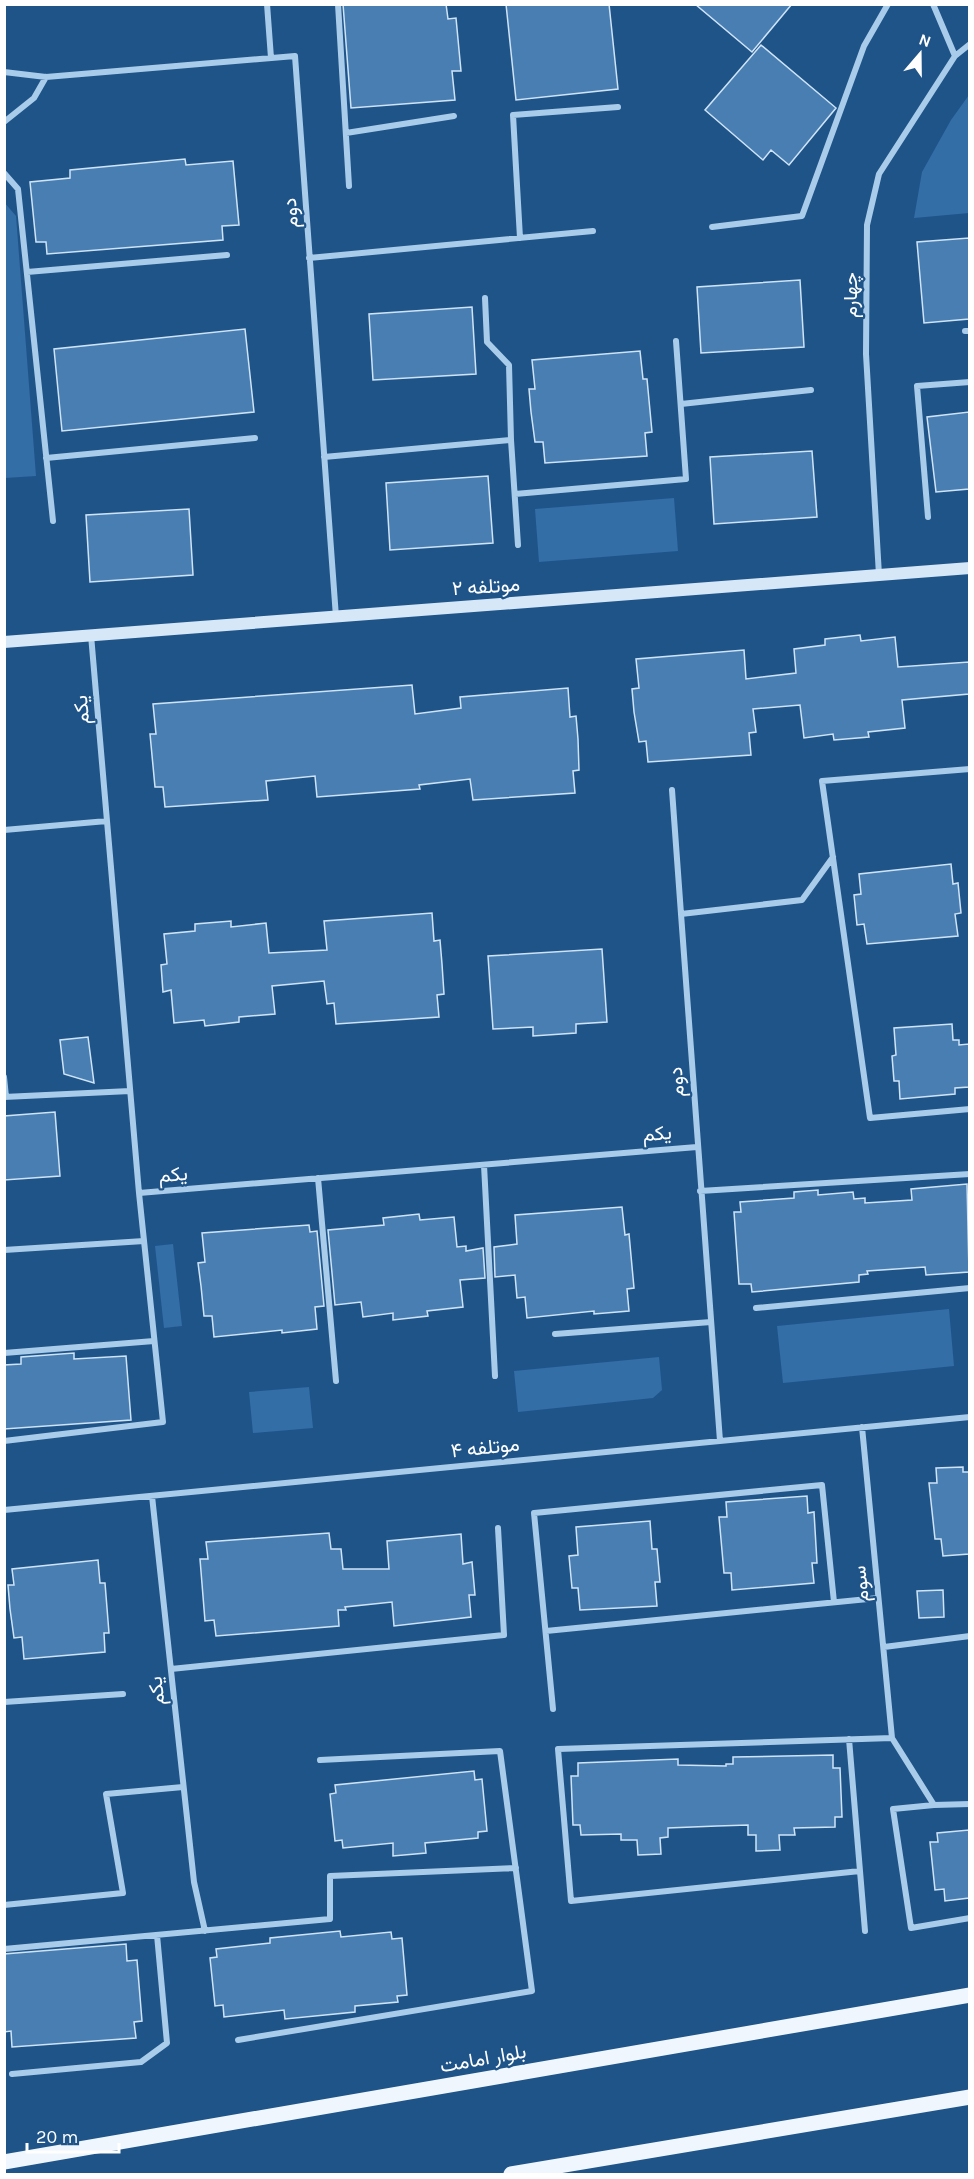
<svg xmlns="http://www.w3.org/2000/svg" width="974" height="2179" font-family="Karla,Vazirmatn,sans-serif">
<rect width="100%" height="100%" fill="#1f5489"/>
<path fill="#336ea6" d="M969 95V213L914 218 922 172 951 120Z
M4 202 16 216 36 476 5 478Z
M674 498 678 551 539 562 535 509Z
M173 1244 182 1326 164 1328 155 1246Z
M949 1309 954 1366 783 1383 777 1326Z
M659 1357 662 1390 653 1398 518 1412 514 1371Z
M309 1387 313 1428 253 1433 249 1392Z"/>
<path fill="#487eb1" stroke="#cfe4f8" stroke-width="1.5" d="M343 4H446L448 19 456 18 461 71H452L455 100 351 108Z
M506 4H609L618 89 516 100Z
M695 4H792L752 52Z
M761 45 836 108 789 165 771 150 763 160 705 110Z
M185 159 186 165 233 161 239 225 222 226 223 240 47 254 46 242H36L30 182 70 178V170Z
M969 238V319L924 323 917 242Z
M800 280 804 347 701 353 697 287Z
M472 307 476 374 373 380 369 314Z
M245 329 254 412 62 431 54 349Z
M640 351 643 379H647L652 432 645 433 647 456 545 463 543 442H535L531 412 529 389H535L532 360Z
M969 412V489L936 492 927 417Z
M812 451 817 517 714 524 710 457Z
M488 476 493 543 390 550 386 483Z
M189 509 193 575 90 582 86 515Z
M860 635 861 641 895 637 898 667 969 662V694L902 700 905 728 868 732 869 737 834 740 833 734 804 738 800 705 753 709 756 732 749 733 751 755 648 762 646 741 639 742 634 712 632 689 639 688 636 659 744 650 746 679 796 673 794 649 825 645V639Z
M412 685 415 714 461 708 460 697 568 688 570 717 576 716 578 739 579 770 573 771 575 793 473 800 470 779 419 785 420 789 317 797 315 776 266 781 268 800 165 807 163 787H155L150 734H156L153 704Z
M951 864 953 884 958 883 961 913 955 914 958 936 867 944 864 924 857 925 854 895 861 894 859 874Z
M432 913 434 941 440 940 442 964 444 994 437 995 439 1017 336 1024 334 1003 327 1004 324 981 272 986 275 1014 239 1017V1022L205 1026 204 1020 174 1023 171 990 163 992 161 965 167 964 164 934 195 931V924L231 921V927L266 923 269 953 327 950 324 921Z
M602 949 607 1022 576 1024V1033L533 1036V1027L493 1029 488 956Z
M952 1024 953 1040H959V1045L969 1044V1087L955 1088V1094L900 1099 899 1081H894L892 1056 896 1055 894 1028Z
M88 1037 94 1083 64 1074 60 1040Z
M55 1112 60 1176 4 1180V1116Z
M967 1184 969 1272 926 1275 925 1267 867 1271 868 1274 859 1275V1282L752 1292 751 1284H739L734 1212H741L740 1202 794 1198V1192L818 1190V1195L853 1192 854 1199 865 1198V1203L912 1200 911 1189Z
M622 1207 625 1235 629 1234 634 1288 627 1289 629 1311 594 1314V1311L527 1318 525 1297 517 1298 515 1275 495 1277 494 1247 517 1244 515 1215Z
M419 1214 420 1220 454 1217 457 1247 466 1246V1251L483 1248 485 1278 460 1280 463 1307 427 1311 428 1316 393 1320V1313L363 1317 361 1302 335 1305 328 1230 384 1225 383 1218Z
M309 1225 310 1232 317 1231 324 1306 315 1307 317 1329 282 1333V1330L214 1337 212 1316H204L201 1286 198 1263 205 1262 202 1233Z
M74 1353V1359L126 1356 131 1420 4 1429V1365L21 1364V1357Z
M963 1467V1472H969V1554L943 1556 941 1539H935L929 1483H937L936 1468Z
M807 1496 808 1513 814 1512 817 1563H812L814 1583 732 1590 731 1573H724L719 1517H727L726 1502Z
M650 1521 652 1549H657L660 1582H655L657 1606 580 1610 578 1588H572L569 1556 578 1555 576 1527Z
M329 1533 331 1549H341L343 1569H389L387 1541 461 1534 463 1564 472 1562 475 1595H469L471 1617 394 1626 392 1602 345 1607 346 1610H338L339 1626 216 1636 214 1620 205 1621 200 1559H208L206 1542Z
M98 1560 100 1583H105L109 1633H104L105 1652 24 1659 22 1637 14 1638 10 1609 8 1585H14L12 1569Z
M943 1590 944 1617 919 1618 917 1591Z
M833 1755V1768H840L842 1817H835V1827L794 1828 795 1835H779L780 1850 756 1851V1835H748V1825L717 1826 668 1828V1837L660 1838 661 1854 638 1855 637 1840H621V1834L581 1835 580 1825H573L571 1776H578V1763L678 1759V1765L726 1766V1764H733V1757Z
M474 1771 475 1780 482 1779 487 1831 478 1832V1838L425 1843 426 1853 393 1856V1843L343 1848 342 1840 335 1841 330 1794 336 1793 335 1785Z
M969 1830V1898L945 1901 944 1889 935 1890 930 1842H938L937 1833Z
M340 1931 341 1937 391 1932 392 1939 402 1938 407 1995 397 1996 398 2002 355 2006V2012L285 2019 284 2010 224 2017 223 2005 215 2006 210 1958 217 1957 216 1949 270 1943V1938Z
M126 1944 127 1961 137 1960 142 2021 134 2022 136 2038 12 2047 11 2031 4 2032V1954Z"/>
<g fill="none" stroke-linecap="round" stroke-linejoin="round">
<path stroke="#aacceb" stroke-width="6" d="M267 4 271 58
M338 4 349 186
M933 4 955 56
M4 72 46 77 295 56 336 617
M4 122 34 98 46 77
M346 133 454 116
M4 173 18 189 53 521
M712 227 802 216 864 46 888 4
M520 238 513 115 618 107
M309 258 593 231
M27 272 227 255
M965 331H970
M681 404 811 390
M511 440 518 545
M324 457 511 440 509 365 487 342 485 298
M46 458 255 438
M515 494 686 479 676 341
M928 517 917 386 970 382
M879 575 866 354 867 225 879 174 955 56 970 44
M970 769 822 781 870 1118 970 1109
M672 790 681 914
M4 830 107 821
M4 1077 6 1097
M4 1097 130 1091
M484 1165 495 1376
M318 1178 336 1381
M700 1191 970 1174
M139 1193 697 1147
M4 1250 144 1241
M756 1308 970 1288
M555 1334 711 1322
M4 1353 154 1341
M862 1427 892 1738 934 1805 970 1804
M4 1441 163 1422 139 1193 91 635
M720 1441 681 914 802 900 833 857
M152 1496 194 1882 205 1931
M4 1510 970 1417
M546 1631 878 1598
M884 1647 970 1636
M171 1669 504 1635 498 1528
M4 1702 123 1694
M553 1709 534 1513 822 1485 834 1602
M849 1739 865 1931
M934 1805 893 1809 911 1928 970 1918
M860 1871 571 1901 558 1749 892 1738
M4 1905 123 1893 106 1794 183 1787
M4 1949 330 1919V1876L516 1868
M238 2040 532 1991 500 1751 320 1760
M12 2074 141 2062 167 2043 157 1935"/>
<path stroke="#d6e7f8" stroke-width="12" d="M4 642 970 568"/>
<path stroke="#eff6fe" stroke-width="15" d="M4 2162 970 1995
M511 2174 970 2097"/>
</g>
<g text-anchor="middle" stroke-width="4.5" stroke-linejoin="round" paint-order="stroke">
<g font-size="20" fill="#fff" stroke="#1f5489">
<text transform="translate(290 213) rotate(-94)" y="7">دوم</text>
<text transform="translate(850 295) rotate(-90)" y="7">چهارم</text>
<text transform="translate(486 586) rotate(-4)" y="7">موتلفه ۲</text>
<text transform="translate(81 710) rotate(-95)" y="7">یکم</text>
<text transform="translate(676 1082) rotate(-94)" y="7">دوم</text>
<text transform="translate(657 1133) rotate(-5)" y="7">یکم</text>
<text transform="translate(173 1174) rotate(-5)" y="7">یکم</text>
<text transform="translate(485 1447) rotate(-6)" y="7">موتلفه ۴</text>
<text transform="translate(860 1584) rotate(-96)" y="7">سوم</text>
<text transform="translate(156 1691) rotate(-96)" y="7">یکم</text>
<text transform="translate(483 2058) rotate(-10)" y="7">بلوار امامت</text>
</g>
</g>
<rect width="974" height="2179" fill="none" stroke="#ffffff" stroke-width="12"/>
<g transform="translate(920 54) rotate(20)" stroke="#1f5489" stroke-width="4.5" paint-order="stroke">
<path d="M0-4.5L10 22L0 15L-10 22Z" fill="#ffffff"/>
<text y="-9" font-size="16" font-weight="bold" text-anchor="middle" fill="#ffffff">N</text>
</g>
<path d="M27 2143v9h92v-9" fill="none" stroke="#ffffff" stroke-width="3"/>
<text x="36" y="2143" font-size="18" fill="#ffffff" stroke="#1f5489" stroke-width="4.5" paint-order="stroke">20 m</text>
</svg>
